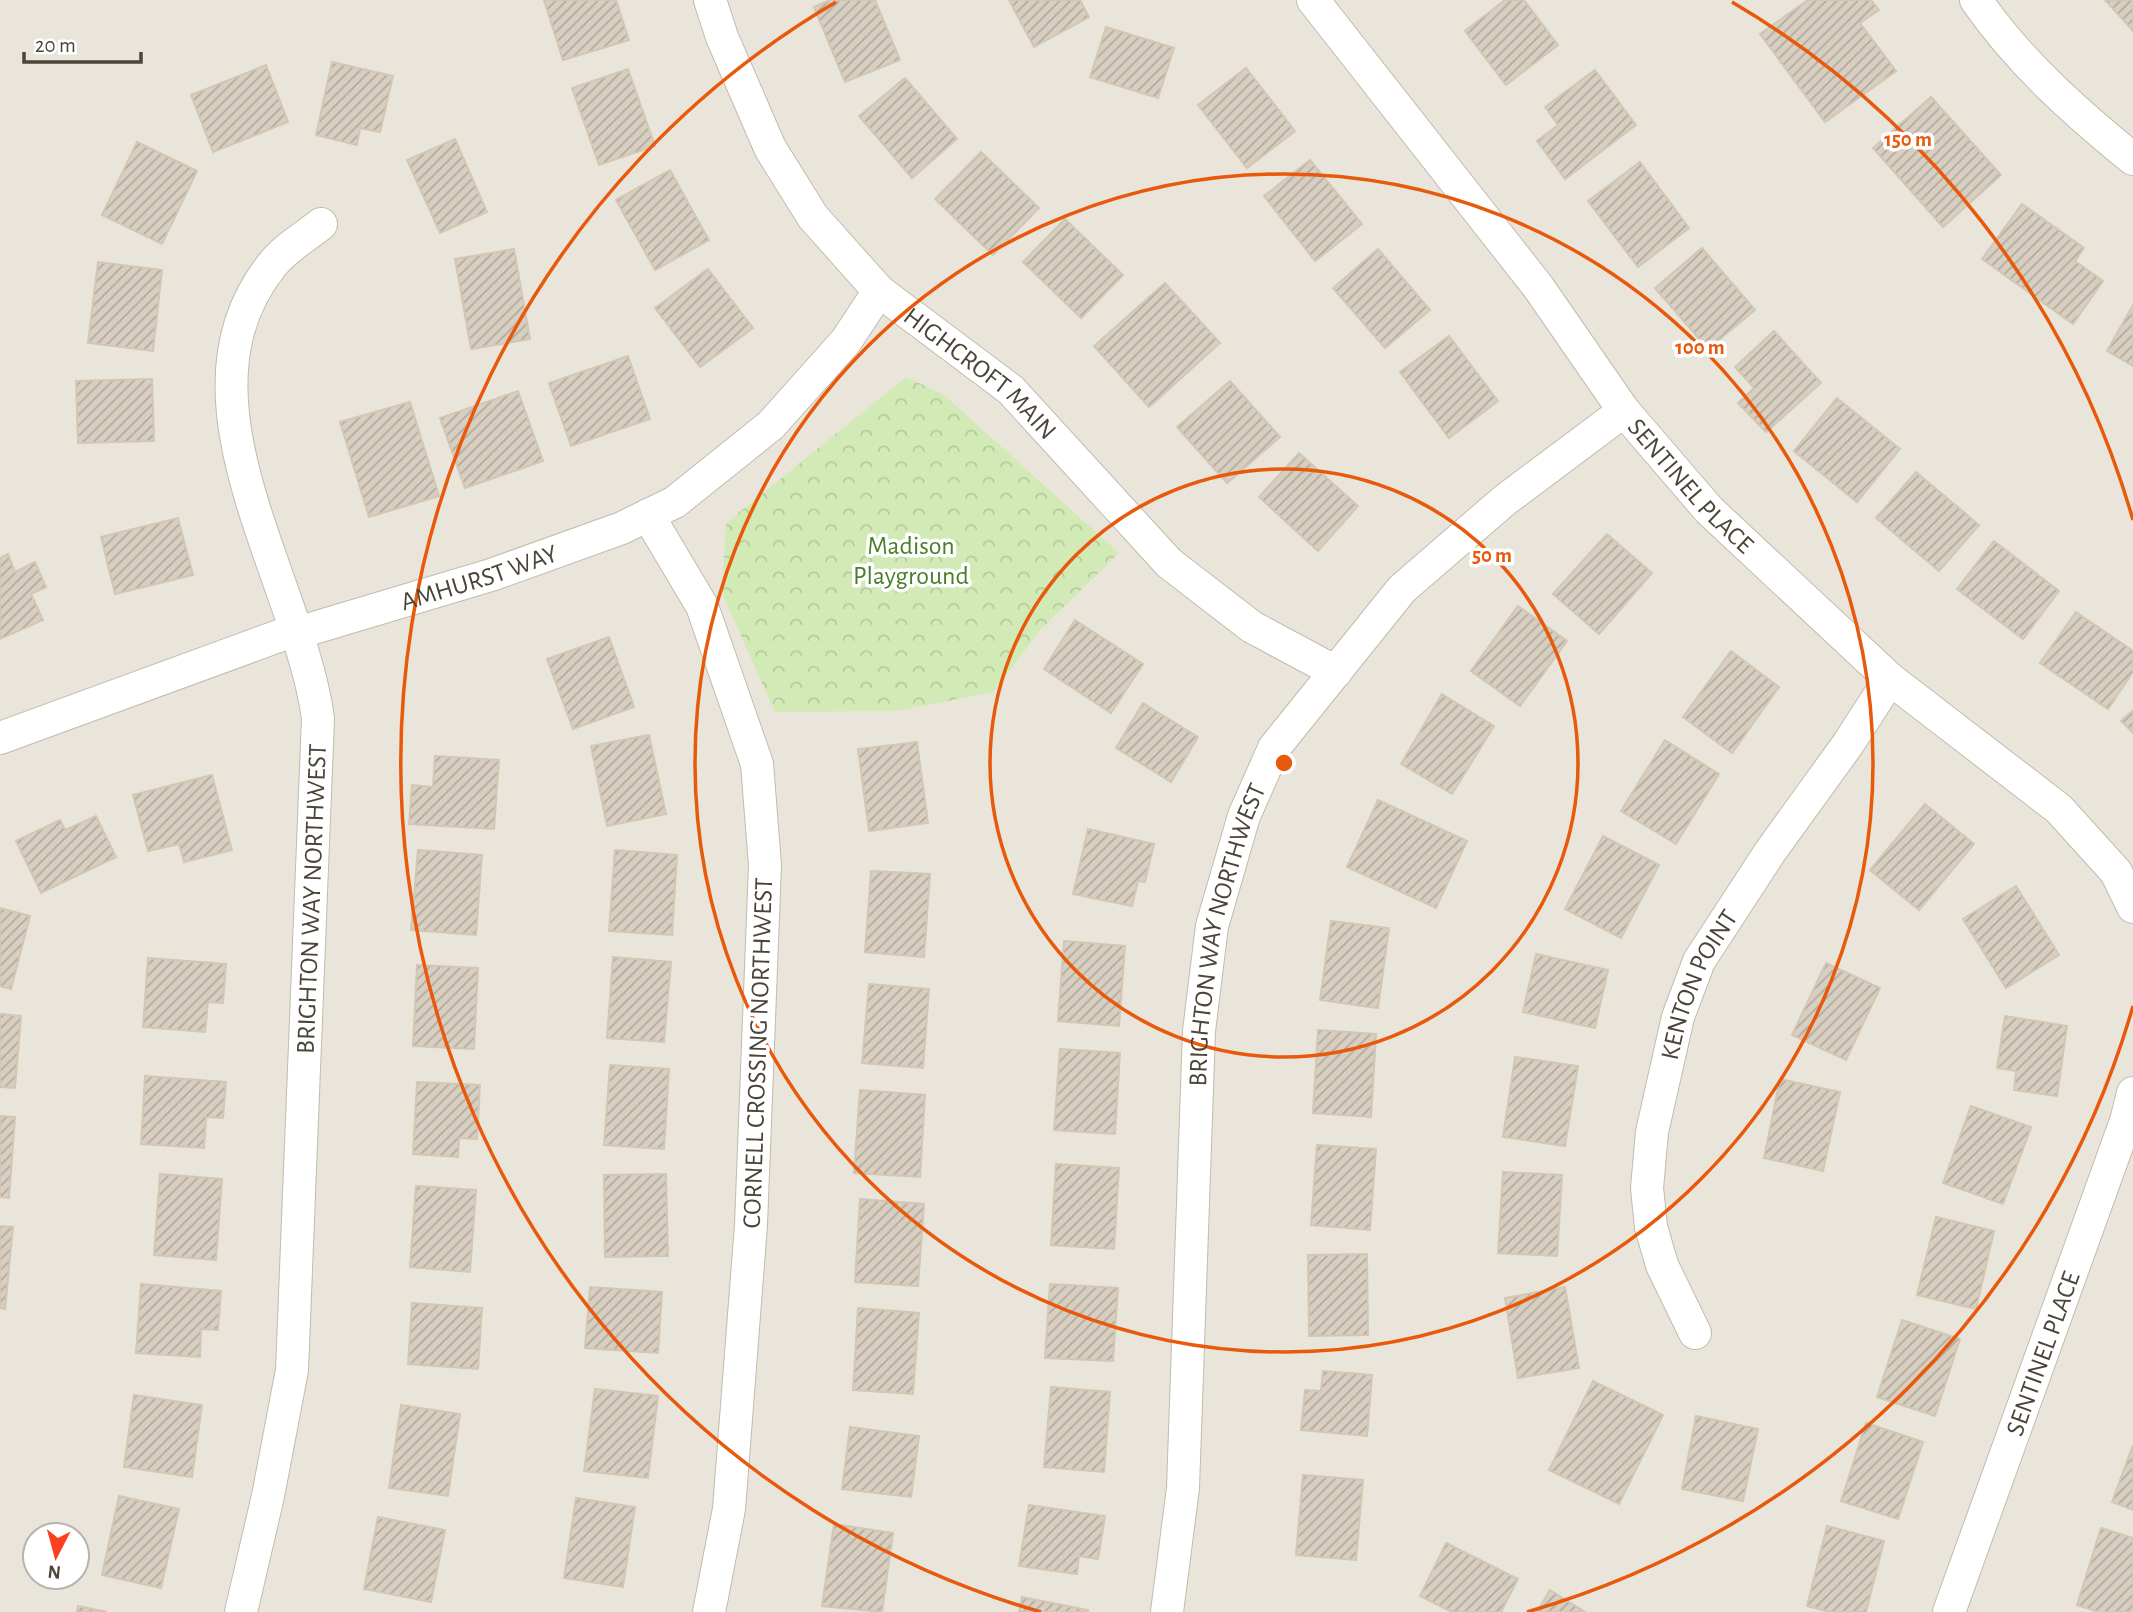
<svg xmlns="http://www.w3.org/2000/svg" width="2133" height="1612" font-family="'Alegreya Sans',sans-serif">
<defs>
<pattern id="park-crowns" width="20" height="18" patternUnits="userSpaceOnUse" patternTransform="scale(1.75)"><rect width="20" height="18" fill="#d2eab5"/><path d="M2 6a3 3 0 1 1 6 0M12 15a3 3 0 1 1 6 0" fill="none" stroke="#b6ca9c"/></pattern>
<pattern id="building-hatch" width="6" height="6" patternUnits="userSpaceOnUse" patternTransform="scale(1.75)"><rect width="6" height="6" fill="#d8cfc1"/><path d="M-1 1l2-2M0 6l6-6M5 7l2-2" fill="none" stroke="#b1aa9e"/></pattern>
</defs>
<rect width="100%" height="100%" fill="#f6f3ec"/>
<path fill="#eae5da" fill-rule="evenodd" d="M0 0H2133V1612H0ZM35 1535H77V1577H35Z"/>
<path fill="url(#park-crowns)" d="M906 377 944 395 1119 553 1041 629 993 692 897 711 775 712 722 593 726 523Z"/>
<path fill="url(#building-hatch)" stroke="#d3c7b4" stroke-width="2" d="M544 0H616L629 40 563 60Z
M830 0H875L900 60 845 82 814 7Z
M1009 0H1080L1089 17 1034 47Z
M1505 0H1524L1558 45 1506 85 1465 31Z
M1808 0H1871L1879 10 1860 23 1896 71 1825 122 1760 34Z
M2105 0H2133V31Z
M1106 27 1174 48 1158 98 1090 77Z
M332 62 393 76 380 132 360 128 357 145 316 135Z
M266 65 288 122 213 152 191 95Z
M1246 68 1295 131 1247 168 1198 105Z
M628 69 655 146 599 165 572 88Z
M1595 70 1636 125 1565 179 1537 141 1558 125 1545 107Z
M905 78 957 139 912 178 859 116Z
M1931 97 2001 175 1943 227 1873 148Z
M455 139 487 212 440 233 407 160Z
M137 142 197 171 162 244 102 215Z
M981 152 1039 208 993 255 935 199Z
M1310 160 1362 224 1315 261 1264 196Z
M1640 162 1689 228 1638 267 1588 201Z
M670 170 709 240 655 270 616 200Z
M2022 204 2084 248 2075 261 2103 281 2073 324 1982 259Z
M1065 219 1123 275 1081 318 1023 262Z
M1702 248 1755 310 1708 349 1655 288Z
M514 249 530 339 471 349 455 259Z
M1378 249 1430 310 1385 348 1333 288Z
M98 262 162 270 153 351 88 343Z
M708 269 753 328 700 367 655 308Z
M1165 283 1220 343 1149 407 1094 346Z
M2133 305V366L2107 351Z
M1774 331 1821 383 1766 432 1738 403 1754 388 1735 367Z
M1449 336 1498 401 1449 438 1400 372Z
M628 356 650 419 571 446 549 383Z
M152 379 154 441 78 443 76 381Z
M1230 381 1280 437 1227 483 1177 427Z
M518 391 543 461 465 488 440 418Z
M1837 398 1900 449 1857 502 1794 451Z
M410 402 439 496 369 517 340 422Z
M1299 453 1358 506 1318 551 1259 497Z
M1916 472 1979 525 1939 571 1876 518Z
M178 518 193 575 115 594 101 537Z
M1607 534 1652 573 1599 634 1553 594Z
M1994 541 2059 591 2023 639 1957 589Z
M8 554 15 572 35 562 46 587 31 594 43 620 0 639V558Z
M1518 606 1567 641 1520 706 1471 671Z
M2076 612 2133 651V672L2108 709 2040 663Z
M1075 620 1143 664 1111 713 1044 669Z
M609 637 634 707 573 729 547 659Z
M1731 651 1779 687 1732 753 1683 717Z
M1442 694 1494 726 1452 794 1401 764Z
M1143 703 1198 737 1171 782 1116 748Z
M2133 710V733L2121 721Z
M649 735 666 814 607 826 591 746Z
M1665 740 1719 774 1676 844 1621 811Z
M917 742 928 823 869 831 858 749Z
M435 756 499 760 494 829 409 824 412 785 433 787Z
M212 775 232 850 184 862 179 844 148 851 133 795Z
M1378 800 1467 841 1436 908 1347 867Z
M1925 804 1974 844 1919 910 1870 870Z
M96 816 116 857 41 893 16 841 60 820 65 830Z
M1088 829 1154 844 1145 882 1138 881 1132 906 1073 894Z
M1603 836 1659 865 1621 938 1565 909Z
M418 850 482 855 476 935 411 930Z
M615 850 677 855 672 935 609 931Z
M871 871 930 874 924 957 865 952Z
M2016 886 2059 955 2006 988 1963 919Z
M0 908 30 916 11 989 0 986Z
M1331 921 1389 928 1378 1008 1320 1000Z
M1064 941 1125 946 1119 1026 1058 1021Z
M1536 954 1608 970 1595 1028 1523 1012Z
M613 957 671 962 664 1042 607 1038Z
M148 958 226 964 223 1003 208 1002 205 1032 143 1027Z
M1826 963 1880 988 1846 1060 1792 1035Z
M417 965 478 968 474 1049 413 1046Z
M869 984 929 989 923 1068 862 1063Z
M0 1014 21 1016 15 1088 0 1087Z
M2005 1016 2067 1026 2057 1096 2014 1090 2016 1071 1997 1068Z
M1318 1030 1376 1034 1371 1117 1313 1113Z
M1060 1049 1120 1053 1115 1134 1054 1130Z
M1515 1057 1578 1066 1565 1146 1503 1137Z
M610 1065 669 1069 664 1149 604 1145Z
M145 1076 226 1082 223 1118 206 1117 204 1148 141 1144Z
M1780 1079 1840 1092 1823 1171 1764 1158Z
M417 1082 480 1085 477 1139 459 1138 458 1157 413 1154Z
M860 1090 925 1095 920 1177 854 1173Z
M1971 1106 2031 1127 2003 1204 1943 1183Z
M0 1116 15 1117 9 1198 0 1197Z
M1317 1145 1376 1149 1370 1230 1311 1225Z
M1056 1164 1119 1168 1114 1249 1051 1245Z
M1503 1172 1562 1175 1557 1256 1498 1253Z
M160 1174 222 1179 216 1260 154 1255Z
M666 1174 668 1256 605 1257 604 1175Z
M416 1186 476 1190 470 1272 410 1267Z
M860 1199 924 1204 918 1286 855 1282Z
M1936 1217 1994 1231 1976 1309 1917 1295Z
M0 1226 13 1227 5 1309 0 1308Z
M1367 1254 1368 1335 1309 1336 1308 1255Z
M141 1284 221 1291 218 1330 201 1329 200 1357 136 1353Z
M1050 1284 1118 1288 1113 1361 1045 1358Z
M590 1287 662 1292 658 1353 585 1348Z
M1565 1287 1579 1368 1518 1378 1505 1298Z
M412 1303 482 1308 478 1369 408 1364Z
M858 1308 919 1313 913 1394 853 1390Z
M1902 1320 1960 1339 1935 1416 1877 1397Z
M1323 1371 1372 1375 1367 1436 1301 1430 1305 1390 1321 1391Z
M1593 1381 1663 1415 1619 1504 1549 1470Z
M1051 1387 1110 1392 1104 1472 1044 1467Z
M595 1389 658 1396 648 1478 584 1471Z
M134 1395 202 1405 192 1477 124 1467Z
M401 1405 460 1414 448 1496 389 1488Z
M1696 1416 1758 1429 1743 1501 1682 1489Z
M1866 1423 1923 1442 1898 1519 1841 1501Z
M850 1427 919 1436 911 1497 842 1489Z
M2133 1445V1510L2112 1502Z
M1303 1475 1363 1480 1356 1560 1296 1555Z
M119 1496 179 1509 161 1588 102 1575Z
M576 1498 635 1507 623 1587 564 1578Z
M1029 1505 1105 1516 1098 1559 1079 1556 1077 1574 1019 1566Z
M378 1517 445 1530 431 1602 364 1589Z
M834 1524 893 1533 882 1612 822 1606Z
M1827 1526 1884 1541 1866 1612H1830L1807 1606Z
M2101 1528 2133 1538V1612H2099L2077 1605Z
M1446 1543 1518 1579 1501 1612H1452L1420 1596Z
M1550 1590 1585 1612H1537Z
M1022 1597 1088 1610V1612H1019Z
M78 1606 107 1612H77Z"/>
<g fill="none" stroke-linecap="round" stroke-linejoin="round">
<g stroke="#c2bbae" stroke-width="34">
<g id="minor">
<path id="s1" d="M710 0 722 37 770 148 813 217 879 291 1011 390 1169 563 1252 627 1336 672"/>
<path id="s2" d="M1313 0 1539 288 1624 411 1709 510 1890 679 2059 809 2116 872 2133 907"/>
<path d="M1976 0C2018 61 2075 112 2133 159"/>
<path d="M648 515 702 606 757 764 765 865 751 1225 729 1509 709 1612"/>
<path id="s3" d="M0 738 295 630H307L491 575 622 528 675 502 771 425 846 341 879 291"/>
<path id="s4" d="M1695 1333 1662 1265 1651 1227 1647 1188 1652 1132 1678 1017 1699 961 1770 852 1848 744 1890 679"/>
<path id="s5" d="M241 1612 268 1496 292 1370 318 718C299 578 166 397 272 265 284 249 305 237 321 224"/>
<path id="s6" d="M1167 1612 1183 1488 1199 1031 1212 926 1244 816 1274 748 1402 589 1505 500 1624 411"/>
<path id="s7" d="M1949 1612 2126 1121 2133 1093"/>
</g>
</g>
<use href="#minor" stroke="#fff" stroke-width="32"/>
</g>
<g fill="none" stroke="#e8590c" stroke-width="3.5">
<circle cx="1284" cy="763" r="294"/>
<circle cx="1284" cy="763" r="589"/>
<path d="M2133 1006A883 883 0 0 1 1527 1612M1041 1612A883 883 0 0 1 836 2M1732 2A883 883 0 0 1 2133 520"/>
</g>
<g text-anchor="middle" stroke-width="7" stroke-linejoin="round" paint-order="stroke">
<g font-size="26" fill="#4b4439" stroke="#fff">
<text dy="9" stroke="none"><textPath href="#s1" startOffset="471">HIGHCROFT MAIN</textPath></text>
<text dy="9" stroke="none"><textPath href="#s2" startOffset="616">SENTINEL PLACE</textPath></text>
<text dy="9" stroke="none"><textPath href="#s3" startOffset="506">AMHURST WAY</textPath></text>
<text dy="9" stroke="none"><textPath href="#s5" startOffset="719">BRIGHTON WAY NORTHWEST</textPath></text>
<text dy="9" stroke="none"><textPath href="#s6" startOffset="682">BRIGHTON WAY NORTHWEST</textPath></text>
<text dy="9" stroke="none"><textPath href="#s4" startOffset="366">KENTON POINT</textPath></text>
<text transform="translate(757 1053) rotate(-88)" y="9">CORNELL CROSSING NORTHWEST</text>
<text dy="9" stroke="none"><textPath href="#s7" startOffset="275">SENTINEL PLACE</textPath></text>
</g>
<g font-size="26" fill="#4a7f2a" stroke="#fff">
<text x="911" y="554">Madison<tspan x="911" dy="30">Playground</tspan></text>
</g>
</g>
<circle cx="1284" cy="763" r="10" fill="#e8590c" stroke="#fff" stroke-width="3.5"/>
<g font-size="21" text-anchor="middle" font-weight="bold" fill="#e8590c" stroke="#fff" stroke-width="7" stroke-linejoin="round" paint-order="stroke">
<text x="1908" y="146">150 m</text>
<text x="1700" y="354">100 m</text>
<text x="1492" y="562">50 m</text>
</g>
<g transform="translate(56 1556) rotate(186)"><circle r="33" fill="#ffffff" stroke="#b7b4b0" stroke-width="2"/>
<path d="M0-5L12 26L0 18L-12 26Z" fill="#fc3f1d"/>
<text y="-10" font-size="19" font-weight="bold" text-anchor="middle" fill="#4b4439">N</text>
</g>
<path d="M24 52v10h117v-10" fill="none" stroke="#4b4439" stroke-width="3.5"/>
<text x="35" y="52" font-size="21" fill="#4b4439" stroke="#ffffff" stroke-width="5" paint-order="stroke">20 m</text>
</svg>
